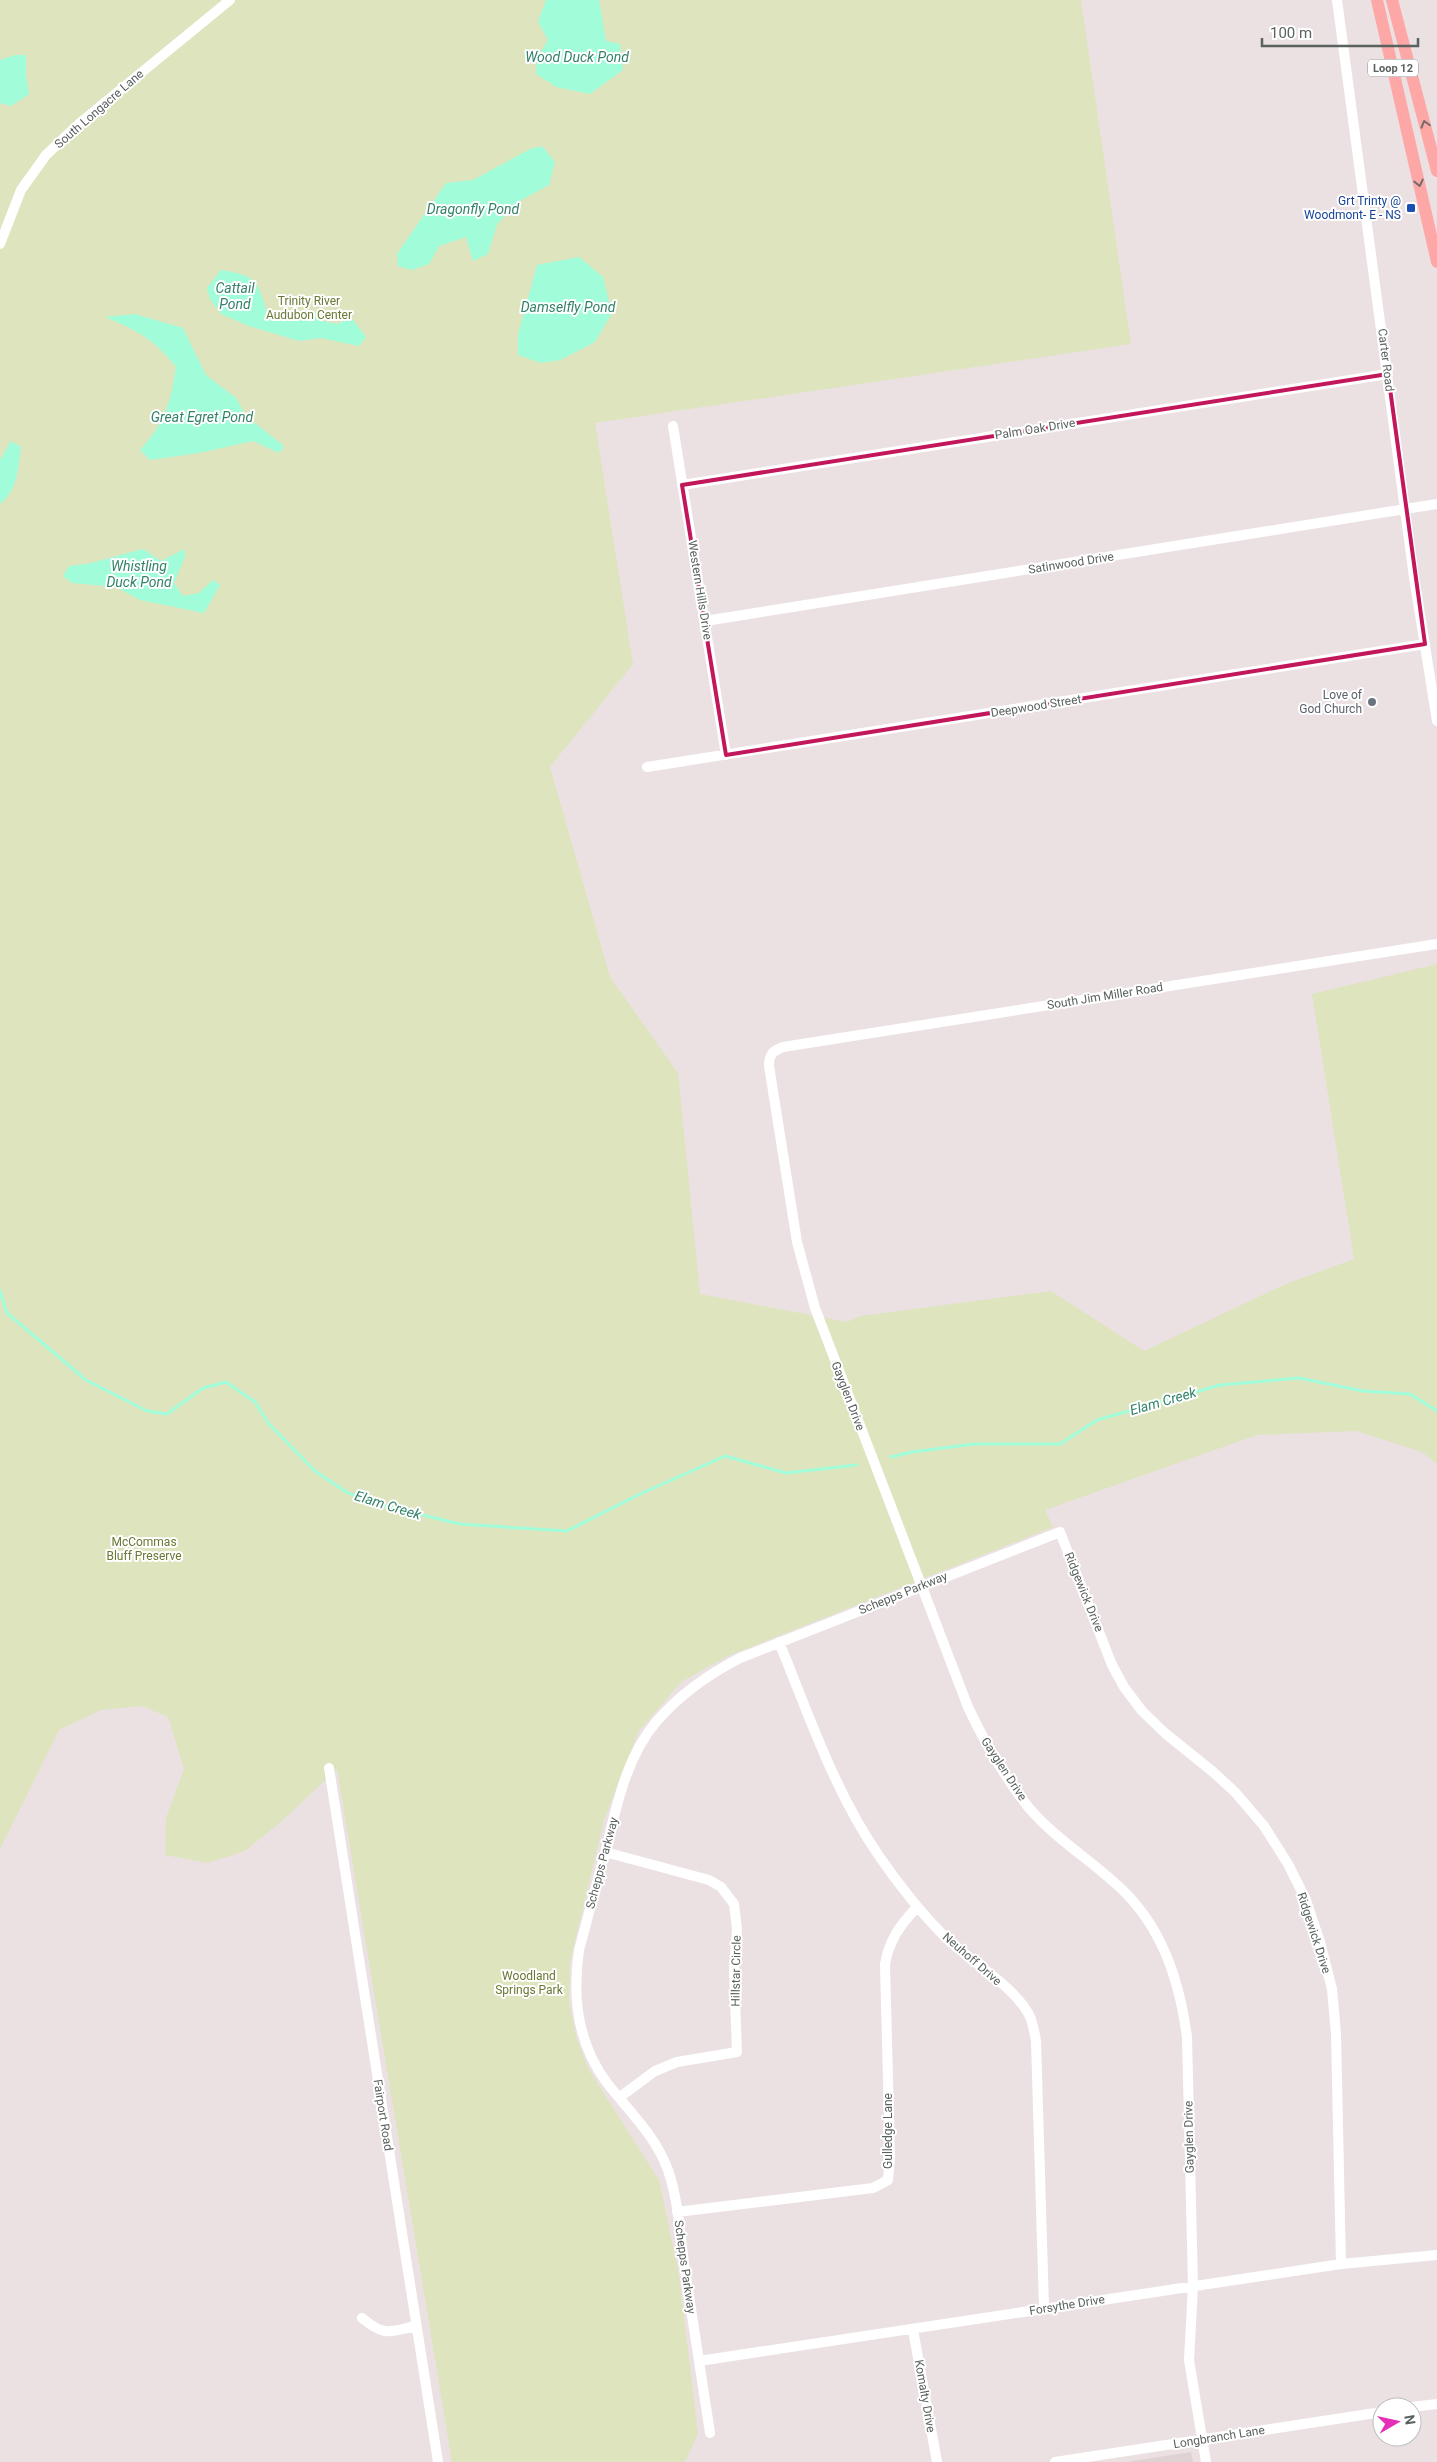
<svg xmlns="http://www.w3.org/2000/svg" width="1437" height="2462" font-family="Roboto,sans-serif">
<rect width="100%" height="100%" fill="#ece1e2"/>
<path fill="#dfd2d3" d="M1191 2452 1193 2462H1126Z"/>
<path fill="#dde4be" d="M0 0H1081L1131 344 595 423 633 664 550 767 610 977 678 1073 700 1294 847 1322 861 1316 1051 1291 1144 1351 1286 1284 1354 1259 1312 994 1437 964V1464L1422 1452 1356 1431 1257 1435 1045 1510 1053 1527 728 1656 681 1682 638 1732 604 1820 570 1962 569 2002 576 2037 589 2070 659 2180 679 2275 698 2434 685 2462H452L337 1769 282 1821 245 1851 208 1863 165 1855 166 1818 184 1769 168 1717 142 1706 101 1710 59 1730 0 1849Z"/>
<path fill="#a1fdd9" d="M546 0H599L606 41 620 44 623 70 590 94 556 87 536 74 537 58 548 40 538 22Z
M15 55H26V75L29 94 11 106 0 103V60Z
M542 146 555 162 549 185 518 202 497 224 488 254 473 261 466 237 439 246 429 264 412 270 398 266 397 254 446 183 473 180 530 149Z
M579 257 603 277 612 313 595 342 560 360 541 363 518 355V335L537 265Z
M221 270C253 275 257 278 266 310L287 320 300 314 317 312 321 321 338 324 351 317 366 337 359 346 321 338 299 341 249 326 221 314 210 299 207 288Z
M135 314 183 328 206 375 236 398 246 416 284 446 279 453 253 441 199 453 150 460 140 450C166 421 170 405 176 367 155 340 137 330 105 317Z
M11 441 21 447C18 468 18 490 0 504V460Z
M143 549 161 561 184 549 185 557 174 583 183 596 199 593 213 580 220 585 204 613 140 600 116 587 72 583 63 576 69 566 87 564Z"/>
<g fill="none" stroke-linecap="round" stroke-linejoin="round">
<path stroke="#a1fdd9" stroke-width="3" d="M0 1291 7 1313 86 1380 147 1411 167 1414 203 1388 226 1382 255 1402 269 1424 315 1471 348 1493 389 1507 460 1524 567 1531 638 1495 725 1456 786 1473 856 1465
M891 1457 912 1452 974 1444H1060L1097 1420 1220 1385 1299 1378 1363 1391 1410 1394 1437 1411"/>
<path stroke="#fff" stroke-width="10" d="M1337 0 1414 577 1437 721
M0 244 21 190 46 155 81 122 230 0
M673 426 726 755
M682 485 1388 374
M705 621 1437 504
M647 767 1425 644
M779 1642C809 1715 834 1791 879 1856 899 1885 921 1913 946 1938 970 1961 1019 1989 1031 2019 1033 2026 1035 2034 1036 2041L1044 2308
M329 1768 438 2462
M605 1852 709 1880 721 1887 734 1904 737 1929 734 1969 737 2052 677 2062 655 2071 620 2097
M677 2212 873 2188 888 2180 890 2157 885 1964C889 1940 901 1924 917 1907
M362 2318C385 2337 389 2332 416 2326
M913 2330 937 2462
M699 2361 1341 2264 1437 2255
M1412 2407 1437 2404
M710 2433C701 2376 693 2320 684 2263 680 2233 678 2199 668 2170 655 2135 629 2111 607 2083 577 2043 572 1997 579 1950 588 1917 596 1885 605 1853 616 1809 625 1759 656 1722 680 1694 707 1675 740 1658L1060 1532 1112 1665 1124 1687 1142 1711 1166 1734 1212 1771 1235 1792 1264 1826 1288 1864 1306 1900 1320 1942 1332 1989 1336 2034 1341 2264
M1055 2462 1382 2412
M1206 2462 1189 2360 1193 2286 1187 2037C1179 1978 1161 1923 1115 1883 1086 1857 1054 1837 1029 1808 1004 1777 985 1743 968 1707L815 1308 797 1242 769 1066C769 1054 773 1051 783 1047L1437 944"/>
<path stroke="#fda7a6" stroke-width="12" d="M1377 0 1437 262
M1392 0 1437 171"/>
</g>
<defs><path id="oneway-chevron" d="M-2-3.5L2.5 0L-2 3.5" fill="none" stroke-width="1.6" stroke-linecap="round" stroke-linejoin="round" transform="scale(1.25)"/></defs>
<g stroke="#726c6a">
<use href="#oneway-chevron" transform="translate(1425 124) rotate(-106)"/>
<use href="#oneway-chevron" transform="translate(1419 183) rotate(77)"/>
</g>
<path fill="none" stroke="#c2185b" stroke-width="4" stroke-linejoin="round" d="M1388 374 1425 644 726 755 682 485Z"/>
<rect fill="#1a4fb4" stroke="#fff" stroke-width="2" x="1406" y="203" width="10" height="10" rx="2.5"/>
<circle fill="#6b7280" stroke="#fff" stroke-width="2" cx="1372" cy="702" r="5"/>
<g text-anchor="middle" stroke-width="4" stroke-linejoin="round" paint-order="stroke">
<rect fill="#fff" stroke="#8c9190" stroke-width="1" x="1368" y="59.5" width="50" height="17" rx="4"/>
<g font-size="11" font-weight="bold" fill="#5a6260">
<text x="1393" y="72">Loop 12</text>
</g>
<g font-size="12" fill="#5a6260" stroke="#fff">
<text transform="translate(99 109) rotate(-41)" y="4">South Longacre Lane</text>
<text transform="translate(1386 360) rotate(83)" y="4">Carter Road</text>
<text transform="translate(1035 429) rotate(-9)" y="4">Palm Oak Drive</text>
<text transform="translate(1071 563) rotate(-9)" y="4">Satinwood Drive</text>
<text transform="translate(700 590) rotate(81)" y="4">Western Hills Drive</text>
<text transform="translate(1036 706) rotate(-9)" y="4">Deepwood Street</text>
<text transform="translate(1105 996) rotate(-9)" y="4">South Jim Miller Road</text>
<text transform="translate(848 1396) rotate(69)" y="4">Gayglen Drive</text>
<text transform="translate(1084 1592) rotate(68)" y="4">Ridgewick Drive</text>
<text transform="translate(903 1593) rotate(-22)" y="4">Schepps Parkway</text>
<text transform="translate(1004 1769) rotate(57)" y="4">Gayglen Drive</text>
<text transform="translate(602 1863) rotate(-75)" y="4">Schepps Parkway</text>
<text transform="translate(1314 1933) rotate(72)" y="4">Ridgewick Drive</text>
<text transform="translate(972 1959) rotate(41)" y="4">Neuhoff Drive</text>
<text transform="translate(736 1971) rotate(-89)" y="4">Hillstar Circle</text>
<text transform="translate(383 2115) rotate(81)" y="4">Fairport Road</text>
<text transform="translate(888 2131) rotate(-90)" y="4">Gulledge Lane</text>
<text transform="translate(1189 2137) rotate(-91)" y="4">Gayglen Drive</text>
<text transform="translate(685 2267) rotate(82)" y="4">Schepps Parkway</text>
<text transform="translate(1067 2305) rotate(-9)" y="4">Forsythe Drive</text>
<text transform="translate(925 2396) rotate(80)" y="4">Komalty Drive</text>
<text transform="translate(1219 2437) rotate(-9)" y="4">Longbranch Lane</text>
</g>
<g font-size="12" fill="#164399" stroke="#fff" text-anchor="end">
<text x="1401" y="205">Grt Trinty @<tspan x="1401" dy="14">Woodmont- E - NS</tspan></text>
</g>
<g font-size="12" fill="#687833" stroke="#fff">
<text x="309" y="305">Trinity River<tspan x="309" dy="14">Audubon Center</tspan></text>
<text x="144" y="1546">McCommas<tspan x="144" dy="14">Bluff Preserve</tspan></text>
<text x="529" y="1980">Woodland<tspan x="529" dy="14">Springs Park</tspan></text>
</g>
<g font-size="12" fill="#5b616d" stroke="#fff" text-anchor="end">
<text x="1362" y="699">Love of<tspan x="1362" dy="14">God Church</tspan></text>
</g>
<g font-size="14" font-style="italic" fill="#338269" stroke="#fff">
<text x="577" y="62">Wood Duck Pond</text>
<text x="473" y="214">Dragonfly Pond</text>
<text x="235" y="293">Cattail<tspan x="235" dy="16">Pond</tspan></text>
<text x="568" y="312">Damselfly Pond</text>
<text x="202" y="422">Great Egret Pond</text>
<text x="139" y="571">Whistling<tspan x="139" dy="16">Duck Pond</tspan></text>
<text transform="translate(1163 1401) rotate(-16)" y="5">Elam Creek</text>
<text transform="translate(388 1505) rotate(17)" y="5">Elam Creek</text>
</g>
</g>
<g transform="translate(1397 2422) rotate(81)"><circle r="24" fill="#ffffff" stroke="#bdc0bf"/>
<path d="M0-4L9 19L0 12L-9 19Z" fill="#e42fb6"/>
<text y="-8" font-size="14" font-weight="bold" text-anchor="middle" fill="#5a6260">N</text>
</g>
<path d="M1262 38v8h156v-8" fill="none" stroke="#5a6260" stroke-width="2.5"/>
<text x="1270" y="38" font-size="15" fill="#5a6260" stroke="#ffffff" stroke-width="4" paint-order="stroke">100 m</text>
</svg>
